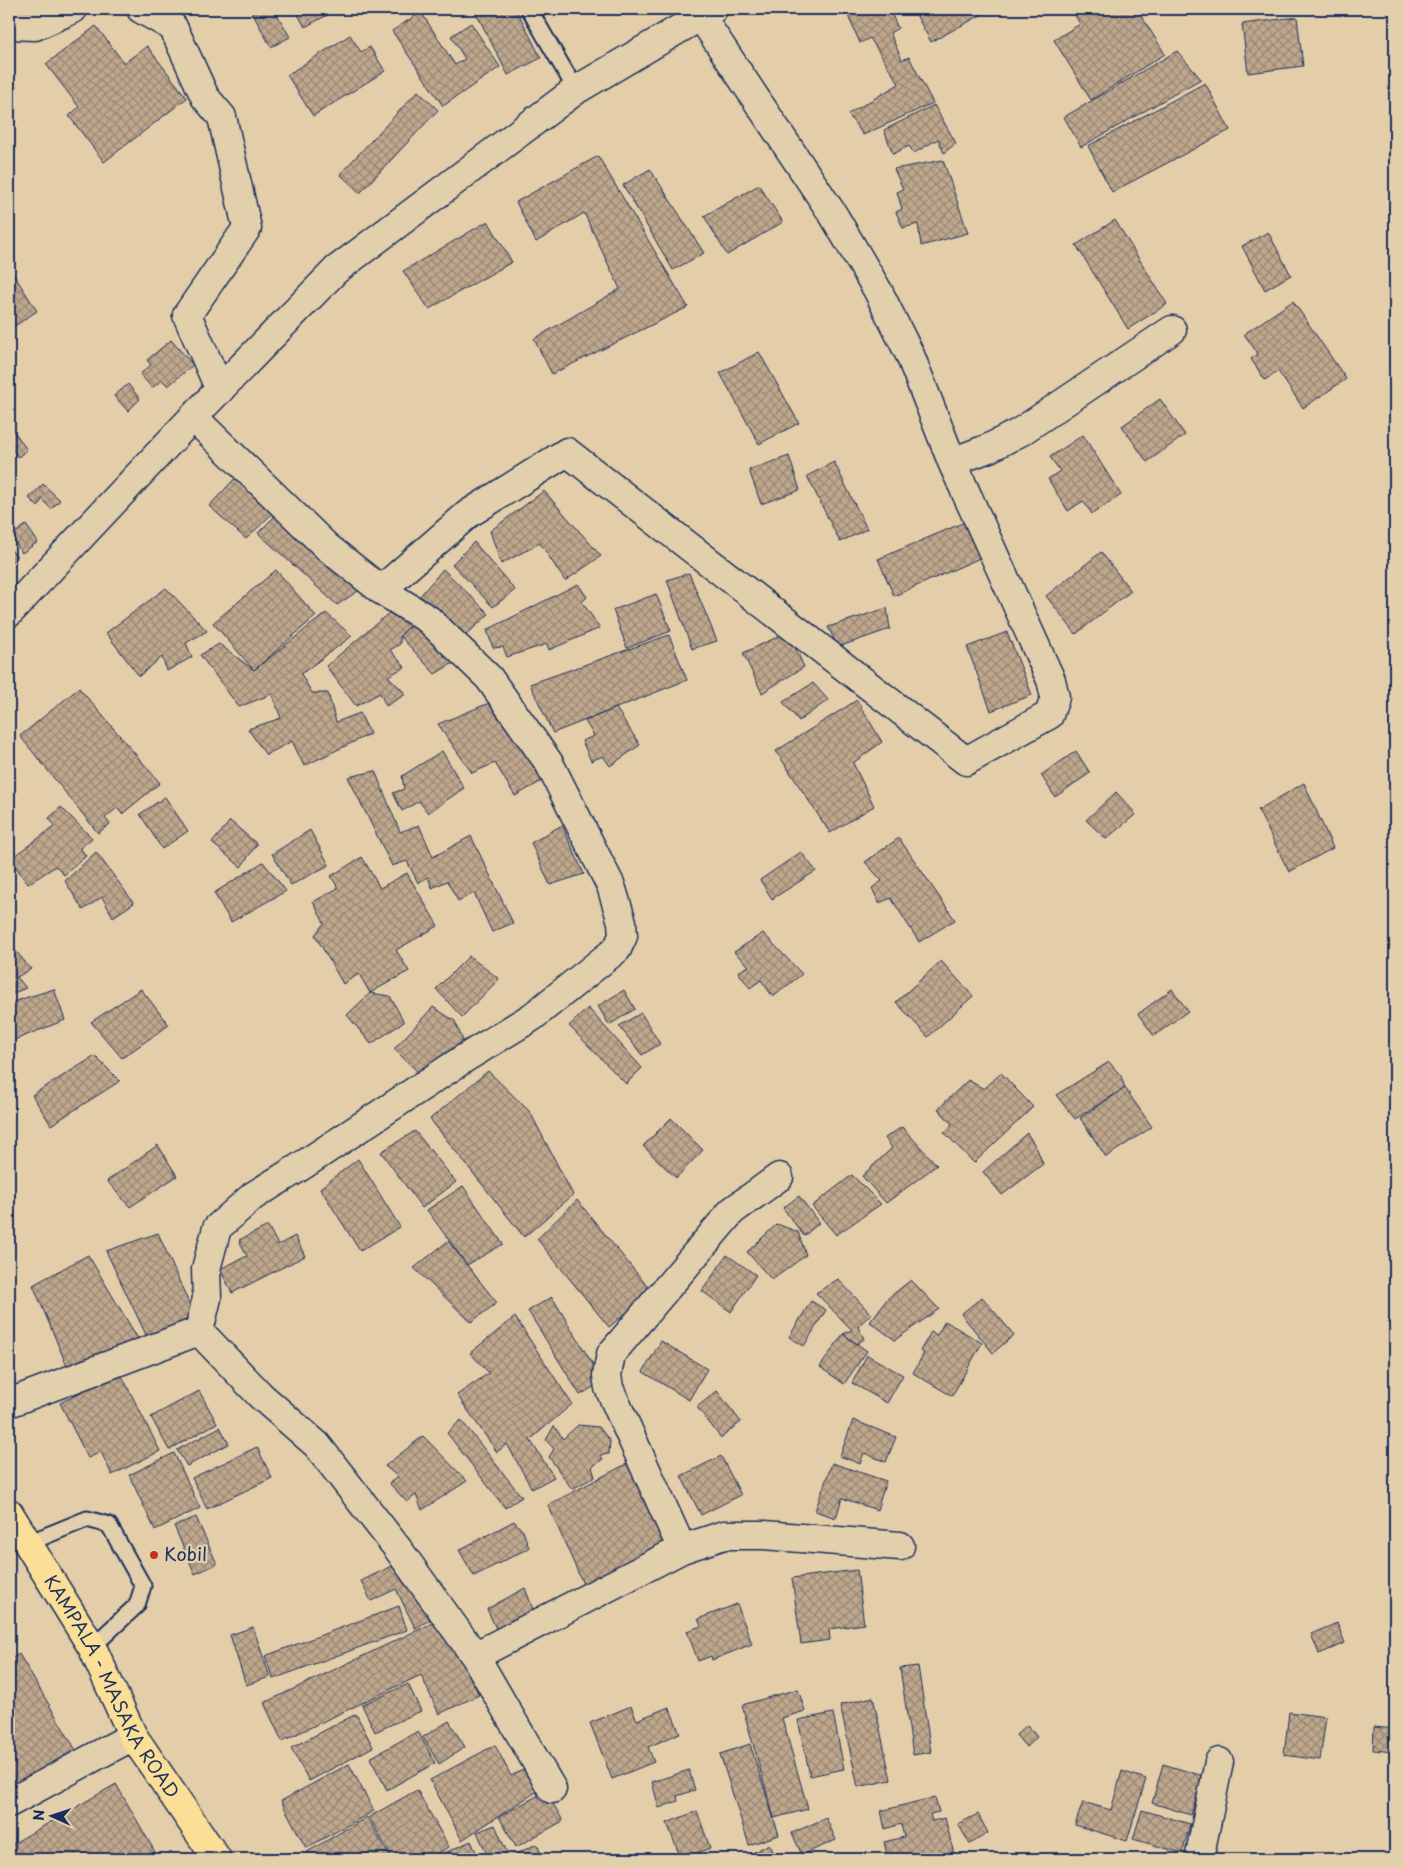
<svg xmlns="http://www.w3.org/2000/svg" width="1404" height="1868" font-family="'Playpen Sans',sans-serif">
<defs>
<pattern id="building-cross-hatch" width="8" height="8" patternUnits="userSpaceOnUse" patternTransform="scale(1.25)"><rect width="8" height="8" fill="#bea78c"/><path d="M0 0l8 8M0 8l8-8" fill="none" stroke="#9a8876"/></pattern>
</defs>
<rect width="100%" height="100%" fill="#e3cea9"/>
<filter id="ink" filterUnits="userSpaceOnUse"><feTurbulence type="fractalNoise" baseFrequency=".02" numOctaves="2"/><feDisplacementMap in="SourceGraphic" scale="10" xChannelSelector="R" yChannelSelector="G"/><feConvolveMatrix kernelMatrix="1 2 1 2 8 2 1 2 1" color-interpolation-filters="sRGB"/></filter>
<g filter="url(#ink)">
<path fill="url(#building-cross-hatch)" stroke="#1b2f5e" d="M250 9H274L290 37 271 47Z
M295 9H331L333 12 305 27Z
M474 9H516L541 58 508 75Z
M845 9H889L898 28 890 33 902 60 909 57 933 103 863 135 848 114 899 84 870 38 860 43Z
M913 9H992L931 42Z
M1086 9H1105L1106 11 1110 9H1137L1165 54 1091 100 1054 40 1080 24 1075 15Z
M421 12 455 65 465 59 451 36 471 23 500 67 443 106 392 31Z
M1297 17 1303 66 1248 73 1242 24Z
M96 26 124 63 147 46 187 98 104 162 69 116 79 107 46 64Z
M350 35 361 52 370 47 385 71 313 116 287 75Z
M1177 51 1201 79 1081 147 1064 117Z
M1205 83 1230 130 1112 192 1088 146Z
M418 91 438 110 360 193 340 174Z
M934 105 956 143 944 153 938 139 914 153 909 146 893 154 884 130Z
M598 156 688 307 552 374 534 339 620 289 584 213 536 242 516 202Z
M943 160 968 233 921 246 918 224 903 228 896 212 902 209 897 192 903 189 894 169Z
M650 169 704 253 673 270 623 185Z
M759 185 783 222 727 255 704 216Z
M1115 220 1167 304 1128 329 1076 245Z
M488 221 512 262 429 309 403 271Z
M1268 232 1291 275 1265 290 1242 246Z
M9 267 37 311 9 330Z
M1293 301 1346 379 1303 408 1278 371 1265 380 1251 359 1258 354 1244 334Z
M171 340 193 365 168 386 162 380 152 388 140 374 151 365 147 360Z
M759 352 799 423 759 444 720 373Z
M128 384 140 399 128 411 114 396Z
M1160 399 1185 435 1147 462 1122 426Z
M14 431 27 450 18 457 9 444V436Z
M1083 435 1121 495 1092 514 1083 501 1068 511 1048 479 1060 471 1050 457Z
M789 456 800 490 761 504 749 470Z
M834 462 867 529 840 542 807 476Z
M242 471 280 506 246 539 209 506Z
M43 484 60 500 51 509 42 499 38 507 29 498Z
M544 491 601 556 565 581 540 543 501 564 490 531Z
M283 508 367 585 337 605 258 533Z
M965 522 980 558 894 596 878 559Z
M26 525 38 542 22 553 11 536Z
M474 542 515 590 493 607 452 564Z
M9 547 17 557 9 564Z
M1101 552 1131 591 1076 634 1046 596Z
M443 569 489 614 466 635 420 596Z
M276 570 316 616 254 670 213 623Z
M689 573 717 641 692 649 667 580Z
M578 584 587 597 582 602 600 628 549 650 547 644 507 657 503 647 493 648 487 630Z
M166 588 207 631 186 643 192 657 167 671 162 657 139 676 106 633Z
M656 594 671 631 627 648 613 610Z
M396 607 409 626 400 636V644L390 650 405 667 388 676 406 694 386 706 380 693 356 706 326 666Z
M887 608 890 629 838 647 828 627Z
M326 613 352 636 301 674 312 693H328L336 722 360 713 370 734 304 766 292 741 266 755 248 729 281 718 272 694 239 707 200 655 219 644 254 670Z
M415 621 458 660 435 674 400 636Z
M788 632 804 667 762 693 743 653Z
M1007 632 1032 695 991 711 967 647Z
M669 635 687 680 553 733 530 684Z
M813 683 828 700 799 721 783 702Z
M79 688 160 783 122 814 117 808 105 818 110 824 98 833 20 736Z
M857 700 882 742 853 763 874 806 830 833 776 751Z
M494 701 551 776 515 796 495 763 472 773 438 724Z
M616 708 640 745 610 766 603 756 591 761 582 741 594 736 585 721Z
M442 751 464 788 428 813 419 801 402 811 393 793 404 789 402 776Z
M1076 751 1090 773 1055 797 1041 775Z
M375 771 400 832 419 825 433 857 471 836 513 923 492 932 474 893 458 901 447 881 432 888 428 877 418 883 407 861 392 866 348 777Z
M1304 783 1333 848 1289 872 1258 810Z
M1116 792 1136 814 1106 839 1086 820Z
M165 797 188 831 162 849 140 814Z
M61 807 92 838 80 848 86 856 64 875 56 866 28 884 10 859 55 826 49 818Z
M230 821 257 844 241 867 212 843Z
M562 825 584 874 550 885 531 843Z
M310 830 329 865 291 885 272 854Z
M899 838 955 920 919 942 891 898 879 903 872 888 882 881 865 862Z
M96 852 134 903 113 917 102 897 83 910 65 881Z
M801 852 816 871 772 899 760 880Z
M362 857 380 888 407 873 438 926 396 950 409 971 370 993 359 974 343 984 315 935 324 923 313 902 338 888 331 876Z
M263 862 286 891 231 922 214 893Z
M763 933 802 974 773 997 761 980 750 988 738 972 749 966 734 952Z
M9 943 31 969 17 977 26 988 9 995Z
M469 956 499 979 462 1017 436 989Z
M941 961 973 996 928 1037 896 1002Z
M54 989 65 1020 12 1041 9 1033V1003Z
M141 989 169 1025 122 1058 91 1022Z
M1172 989 1188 1011 1154 1036 1138 1014Z
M624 990 635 1009 609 1025 598 1006Z
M370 993 390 996 404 1022 371 1044 347 1015Z
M433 1007 455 1021 463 1041 422 1076 394 1049Z
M588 1008 642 1068 626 1084 569 1026Z
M641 1013 660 1044 642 1055 619 1026Z
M95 1056 120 1081 51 1125 32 1095Z
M1109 1062 1121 1076 1125 1088 1075 1119 1056 1095Z
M488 1071 530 1112 573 1195 524 1237 430 1119Z
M1001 1073 1033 1107 974 1163 944 1132 952 1124 938 1109 968 1080 984 1089Z
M1125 1088 1152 1127 1106 1157 1080 1118Z
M671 1118 703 1150 676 1178 643 1146Z
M902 1127 937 1165 886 1203 862 1176 892 1148 885 1138Z
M415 1131 456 1182 422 1208 381 1152Z
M1027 1133 1037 1149 1043 1164 1002 1195 983 1172Z
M158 1145 177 1176 130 1207 107 1181Z
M358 1159 400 1227 360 1251 320 1188Z
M852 1175 881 1204 836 1235 812 1206Z
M463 1186 503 1244 467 1265 427 1210Z
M799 1196 819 1223 804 1236 783 1208Z
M577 1200 652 1292 609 1327 537 1239Z
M777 1224 798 1232 806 1255 772 1280 747 1252Z
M268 1226 278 1245 295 1236 305 1256 232 1293 220 1269 247 1256 239 1240Z
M158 1233 196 1319 149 1341 106 1251Z
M448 1241 497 1303 471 1322 414 1268Z
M88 1255 143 1347 69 1371 33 1285Z
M727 1255 756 1275 731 1312 702 1291Z
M838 1279 871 1314 858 1326 864 1339 857 1344 843 1334 852 1330 816 1293Z
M911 1280 939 1309 895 1340 870 1322 887 1299Z
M552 1297 603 1381 580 1395 528 1311Z
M982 1297 1014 1335 993 1353 961 1314Z
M811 1301 826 1310 804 1346 789 1337Z
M515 1317 572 1404 530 1440 554 1477 532 1489 507 1444 497 1452 457 1395 489 1373 470 1353Z
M945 1321 982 1343 952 1396 913 1373 924 1353 920 1351 931 1332 937 1335Z
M843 1334 867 1351 844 1384 820 1367Z
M661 1341 707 1369 689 1400 643 1372Z
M867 1355 903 1375 887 1403 852 1383Z
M120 1372 160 1451 112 1475 101 1452 88 1458 60 1403Z
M199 1391 217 1423 169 1450 151 1417Z
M717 1391 741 1422 721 1438 697 1407Z
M461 1420 522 1497 505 1508 447 1433Z
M853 1420 896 1437 886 1462 864 1453 860 1464 840 1456Z
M578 1425 599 1427 610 1441 609 1454 600 1455 603 1459 592 1467 595 1477 572 1489 549 1457 554 1449 546 1440 554 1426 563 1439Z
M220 1427 229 1444 187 1466 177 1450Z
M423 1436 467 1481 422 1510 416 1495 407 1502 389 1483 398 1477 385 1466Z
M257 1447 272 1478 207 1509 192 1478Z
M174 1453 200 1508 155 1530 129 1475Z
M721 1456 741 1495 701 1515 681 1476Z
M634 1460 667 1539 584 1586 548 1505Z
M832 1463 886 1481 877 1510 842 1498 836 1518 815 1511Z
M196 1517 217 1564 195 1574 174 1526Z
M514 1521 523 1531 529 1548 474 1576 459 1550Z
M402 1561 430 1620 415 1628 396 1589 371 1601 361 1581Z
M857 1570 864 1624 829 1629 830 1640 801 1644 792 1578Z
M525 1588 537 1620 500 1637 487 1609Z
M737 1604 752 1644 712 1660 711 1656 698 1661 687 1631 701 1626 698 1619Z
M399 1606 407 1630 273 1679 265 1656Z
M443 1618 479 1695 439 1714 421 1675 282 1741 264 1703Z
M1337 1623 1345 1643 1319 1654 1311 1634Z
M253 1627 270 1677 246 1685 230 1635Z
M19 1654 77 1752 9 1793V1660Z
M918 1666 931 1752 913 1755 900 1668Z
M408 1684 421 1711 375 1732 362 1705Z
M798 1689 805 1711 782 1718 808 1809 774 1818 742 1705Z
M873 1697 891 1780 858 1787 840 1705Z
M631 1706 637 1720 669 1707 680 1733 648 1747 654 1762 612 1779 590 1723Z
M1289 1712 1326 1717 1320 1760 1284 1755Z
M833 1713 844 1769 810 1776 798 1720Z
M356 1714 373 1747 309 1781 291 1748Z
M449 1721 465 1747 439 1764 423 1737Z
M1027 1725 1037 1737 1026 1747 1016 1735Z
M1374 1727 1395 1729V1752L1373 1750Z
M418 1731 435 1763 387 1790 370 1758Z
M750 1744 779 1835 749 1845 720 1754Z
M495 1745 511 1776 527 1768 539 1790 462 1840 430 1780Z
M349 1764 374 1811 306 1848 281 1801Z
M1163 1764 1203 1776 1191 1815 1152 1803Z
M689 1770 695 1790 677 1796 678 1801 659 1808 652 1782Z
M1122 1771 1146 1779 1127 1841 1075 1825 1083 1802 1111 1810Z
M116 1784 159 1859H9V1846Z
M417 1790 449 1847 427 1859H393L369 1817Z
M546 1791 563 1821 516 1847 499 1817Z
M935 1797 939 1812 930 1814 932 1821 945 1818 955 1858 949 1859H888L884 1842 904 1837 901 1824 885 1829 881 1811Z
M1142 1810 1190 1824 1182 1853 1133 1839Z
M697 1811 710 1848 681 1859 667 1823Z
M978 1814 988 1833 970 1844 958 1824Z
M367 1817 391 1859H311L307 1852Z
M826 1818 836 1840 802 1855 792 1833Z
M495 1825 509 1857 537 1844 543 1859H489L477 1832Z
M471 1841 479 1859H442L440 1855Z
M769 1844 778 1859H742Z"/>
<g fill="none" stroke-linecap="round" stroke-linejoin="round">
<g stroke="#1b2f5e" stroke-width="19">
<path id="lane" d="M529 9 576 90
M28 1543 87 1519 109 1525 143 1586 137 1605 92 1647"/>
</g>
<g stroke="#1b2f5e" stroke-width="31">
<path id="street" d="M141 9 173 27 205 97 222 117 247 228 187 315 220 390
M9 25 35 26 73 9
M952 462 989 448 1020 432 1172 330
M381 590 468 514 567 452 966 761 1049 715 1055 697 1051 680 952 462 910 355 878 291 834 216 700 15
M199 1331 261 1396 317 1445 398 1549 475 1656 552 1789
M9 1403 199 1331 207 1298 206 1269 217 1228 253 1196 300 1167 465 1058 532 1017 617 949 623 936 622 922 611 886 549 763 489 678 429 620 381 590 327 547 193 417
M682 1549 609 1388 607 1375 611 1354 732 1211 779 1177
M475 1656 682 1549 724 1535H764L900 1546
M9 1803 133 1736
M1199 1859 1219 1762"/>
</g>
<g stroke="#1b2f5e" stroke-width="31">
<path id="secondary" d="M9 613 193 417 336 270 576 90 713 9"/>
</g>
<g stroke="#1b2f5e" stroke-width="31">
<g id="primary">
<path id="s1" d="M9 1513 92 1647 133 1736 217 1859"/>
</g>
</g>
<use href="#lane" stroke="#e2d0ad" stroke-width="15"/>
<use href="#street" stroke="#e2d0ad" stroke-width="28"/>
<use href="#secondary" stroke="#e2d0ad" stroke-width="28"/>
<use href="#primary" stroke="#fbdf96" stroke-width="28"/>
</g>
</g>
<circle fill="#c8321e" stroke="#e2d0ad" stroke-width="2" cx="154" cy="1555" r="5"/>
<g text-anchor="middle" stroke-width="4.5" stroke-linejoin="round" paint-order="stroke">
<g font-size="18" fill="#1b2f5e" stroke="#e2d0ad" text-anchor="start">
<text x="164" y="1561">Kobil</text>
</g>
<g font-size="18" fill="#1b2f5e" stroke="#e2d0ad">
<text dy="6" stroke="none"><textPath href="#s1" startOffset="202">KAMPALA - MASAKA ROAD</textPath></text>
</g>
</g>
<rect width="1404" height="1868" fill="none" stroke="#e2d0ad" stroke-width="30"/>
<rect x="15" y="15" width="1374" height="1838" fill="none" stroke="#1b2f5e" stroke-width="2" filter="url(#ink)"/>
<g transform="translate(52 1816) rotate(273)" stroke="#e2d0ad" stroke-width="4" paint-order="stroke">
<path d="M0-4L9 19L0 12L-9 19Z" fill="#1b2f5e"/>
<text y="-8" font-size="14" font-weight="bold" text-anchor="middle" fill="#1b2f5e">N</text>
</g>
</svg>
